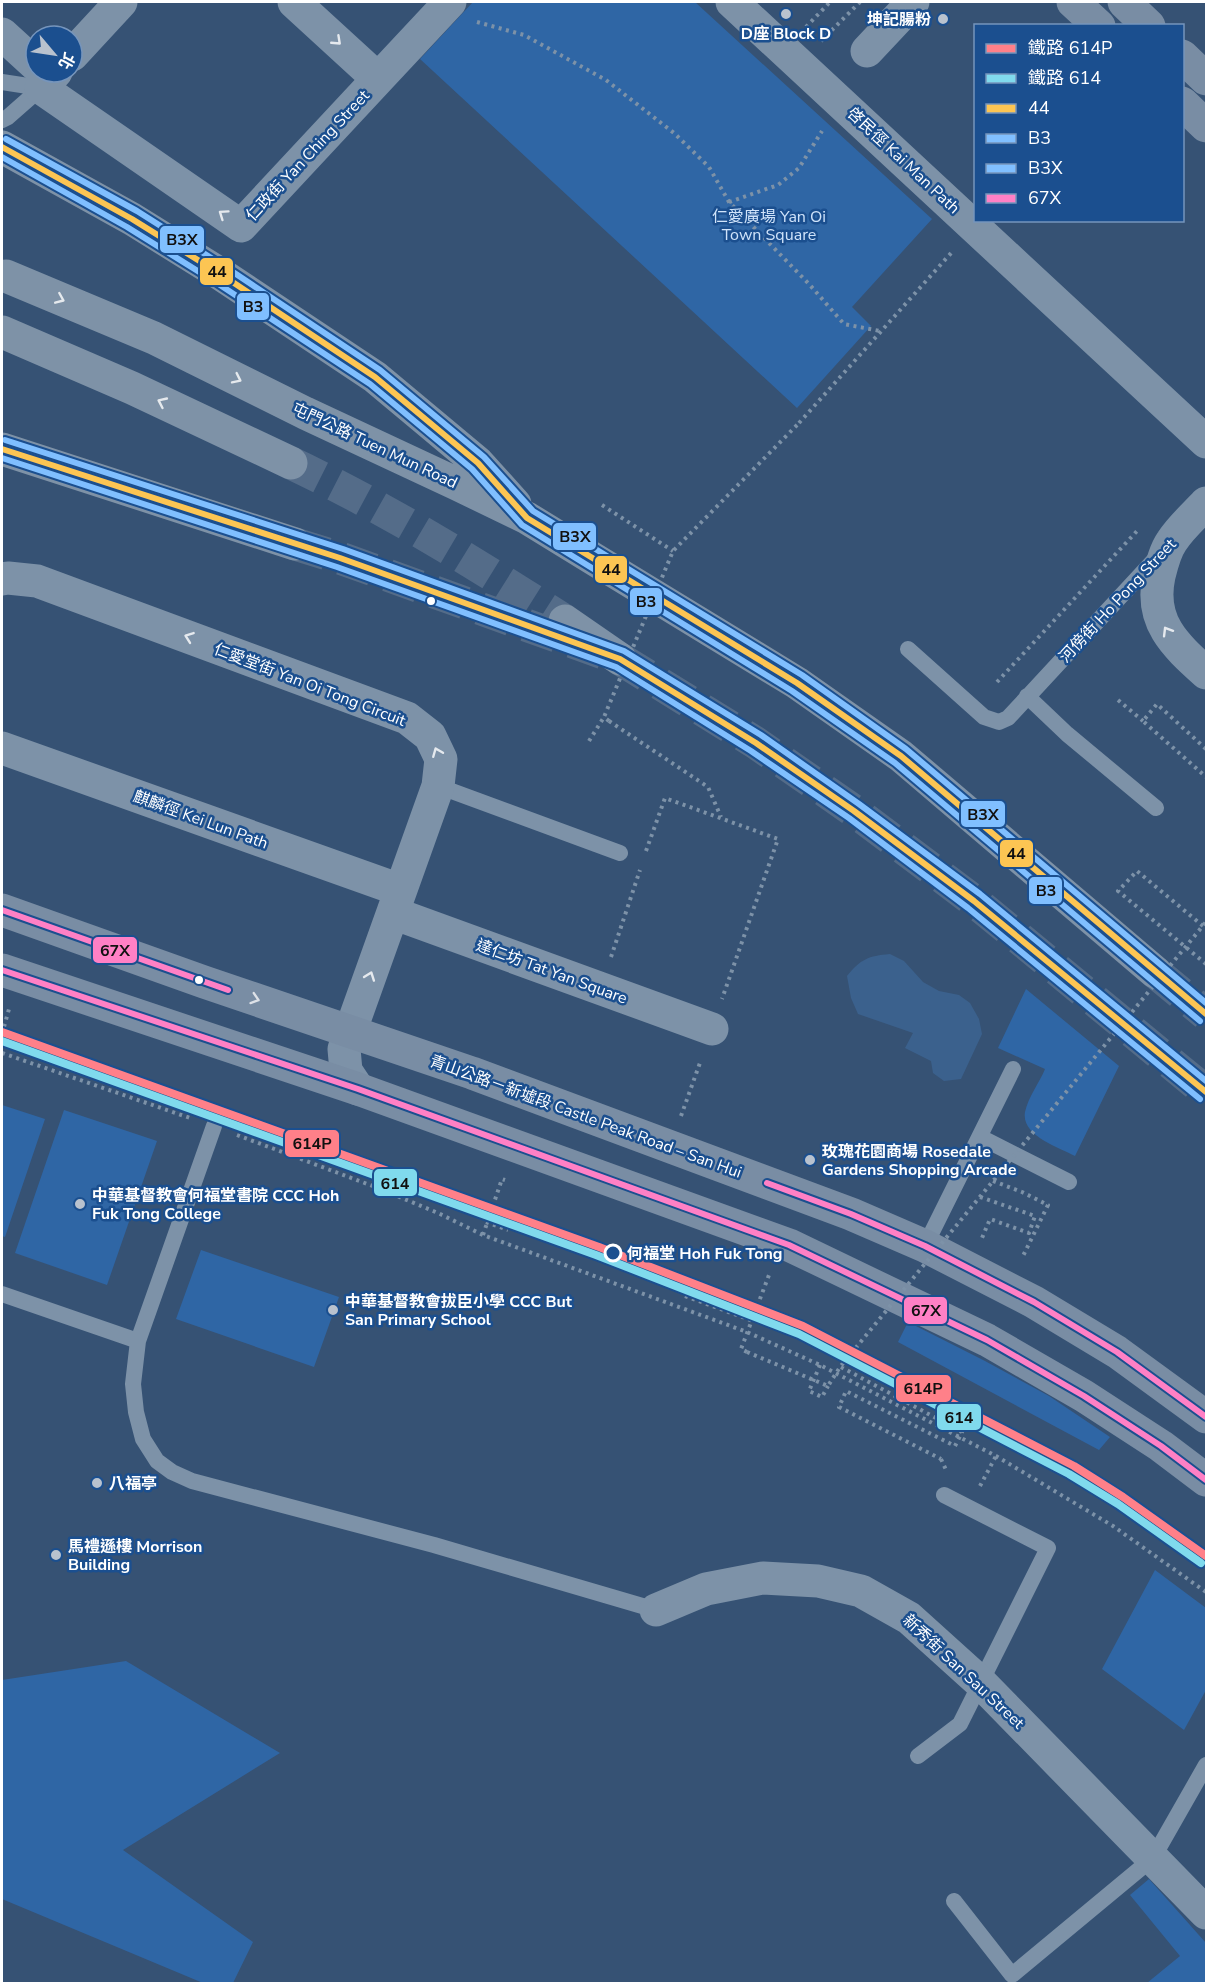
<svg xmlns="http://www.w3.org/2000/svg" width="1208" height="1985" font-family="'Nunito Sans','Noto Sans TC',sans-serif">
<rect width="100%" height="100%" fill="#365274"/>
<path fill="#2f66a5" d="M473 2H695L932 219 852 307 871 326 797 408 420 59Z
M1026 989 1119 1066 1075 1156C1059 1147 1021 1136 1025 1112 1028 1097 1040 1082 1045 1069L998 1048Z
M2 1105 45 1119 5 1237 2 1236Z
M64 1110 157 1141 107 1285 15 1253Z
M201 1250 339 1297 314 1367 176 1319Z
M908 1322 985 1361 1049 1396 1110 1437 1099 1450 898 1342Z
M1155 1570 1206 1608V1690L1184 1730 1102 1669Z
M126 1661 280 1753 123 1850 253 1942 233 1983H203L2 1899V1680Z
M1149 1879 1206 1943V1983H1147L1180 1956 1130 1895Z"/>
<path fill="#3b618d" d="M890 954 904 961 923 982 939 991 959 995 970 1003 979 1019 982 1034 961 1079 944 1081 933 1073 931 1061 905 1048 913 1033 858 1014 851 998 847 976C861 959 868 956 890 954Z"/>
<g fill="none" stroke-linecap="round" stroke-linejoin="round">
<path stroke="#546c89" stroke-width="33" stroke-dasharray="33 16" stroke-linecap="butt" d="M291 463C386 508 476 564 565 621
M295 544 340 558 620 659 756 743 854 811 974 901 1206 1092
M1155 972 1206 1014"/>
<path stroke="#7d92a8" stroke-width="4" stroke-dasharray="3 4.5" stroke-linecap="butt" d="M477 22 524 35 606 80 674 133 709 167 729 202 809 284 844 324 880 331
M806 27 830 2
M821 41 860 2
M729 202 778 185 799 168 822 131
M799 423 952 252
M602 505 673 551
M997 682 1137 531
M1118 700 1143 721
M609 721 708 787 721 817
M589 741 604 717
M1206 749 1157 704 1143 721 1206 777
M646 851 665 798 778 839 722 999
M1203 926 1137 871 1118 891 1206 964
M611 957 640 870
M2 1034 9 1009
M2 1053 190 1118
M681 1116 701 1060
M237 1135 378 1188 438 1213 483 1235 747 1332 820 1365 996 1456 1113 1526 1206 1592
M993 1181 1022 1192 1048 1205 1022 1258
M980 1197 1035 1216 1029 1233 990 1219 982 1238
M486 1222 508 1230
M483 1235 502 1179 505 1180
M685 1296 753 1321
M747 1352 741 1349 769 1275
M820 1365 809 1391 822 1397 828 1386
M941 1459 947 1472
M980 1486 996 1456"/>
<path stroke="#7d92a8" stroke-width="16" d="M2 82 41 88
M2 120 8 117 41 88
M908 649 984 717 999 722 1008 718 1157 557
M1027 696 1067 734 1156 808
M438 786 620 853
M214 1126 138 1341 133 1384 136 1412 143 1439 157 1461 172 1472 192 1481 434 1545 656 1610
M980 1137 1069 1182
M925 1246 1013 1069
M2 1294 138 1341
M918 1756 960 1724 1048 1548 944 1495
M954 1901 1012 1975 1153 1858 1206 1765"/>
<path stroke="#7d92a8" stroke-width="33" d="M732 2 1206 442
M2 34 36 65
M867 51 913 2
M72 55 121 2
M56 72 41 88 241 226 378 79 294 2
M378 79 450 2
M1206 503C1195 515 1181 527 1172 541 1165 551 1162 564 1159 576 1149 622 1175 645 1206 673
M2 579 8 578 37 581 407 718 430 736 441 759 438 786 344 1049 346 1071 358 1089
M2 748 400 890
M393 913 712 1029
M656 1610 706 1589 763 1578 818 1581 861 1591 909 1618 981 1683 1206 1913"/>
<path stroke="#798da4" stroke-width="33" d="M1073 2 1099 26
M1124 2 1149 26
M1182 56 1206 79
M1182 103 1206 126
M2 910 204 982 472 1073 851 1214 925 1246 1034 1302 1117 1352 1206 1417
M2 970 358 1089 789 1245 987 1340 1084 1396 1161 1446 1206 1480"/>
<path stroke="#7e92a7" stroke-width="33" d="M2 147 132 219 222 275 375 377 478 463 515 504
M6 276 154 338 305 413 457 484 527 518 597 561 797 683 901 756 1155 972
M2 332 132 388 291 463
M2 449 295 544
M565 621 620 659"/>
<path stroke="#7d92a8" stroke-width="4" stroke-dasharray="3 4.5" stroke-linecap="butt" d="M609 721 604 717 673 551 799 423
M747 1352 828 1386 840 1367 1206 922
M841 1367 962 1432 955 1446 846 1391 839 1407 941 1459"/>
<g stroke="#1b4f8f" stroke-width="10">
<path id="bus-1" d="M2 147 132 219 222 275 375 377 478 463 527 518 797 683 901 756 1206 1014
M2 449 340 558 620 659 756 743 854 811 974 901 1206 1092"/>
</g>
<g stroke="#1b4f8f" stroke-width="10">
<path id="bus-2" d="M2 157 127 227 217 283 370 384 472 469 522 525 792 691 895 763 1200 1021
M2 458 337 567 616 667 751 751 849 818 968 908 1200 1099"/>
</g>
<g stroke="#1b4f8f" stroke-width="10">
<path id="bus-3" d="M6 139 137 211 227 268 380 370 484 457 533 511 802 675 906 749 1206 1003
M5 440 343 549 624 651 761 735 859 804 980 894 1206 1081"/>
</g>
<g stroke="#1b4f8f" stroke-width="10">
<path id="bus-4" d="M2 910 228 990
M2 970 358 1089 789 1245 987 1340 1084 1396 1161 1446 1206 1480
M767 1183 851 1214 925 1246 1034 1302 1117 1352 1206 1417"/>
</g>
<use href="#bus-1" stroke="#fcc553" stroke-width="6"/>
<use href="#bus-2" stroke="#80bfff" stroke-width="6"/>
<use href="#bus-3" stroke="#80bfff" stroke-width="6"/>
<use href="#bus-4" stroke="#ff80c5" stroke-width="6"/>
<g stroke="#1b4f8f" stroke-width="12">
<path id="rail-1" d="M2 1032 599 1247 803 1326 1074 1466 1123 1497 1206 1556"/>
</g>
<g stroke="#1b4f8f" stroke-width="12">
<path id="rail-2" d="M2 1041 596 1255 799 1334 1069 1474 1118 1504 1201 1563"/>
</g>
<use href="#rail-1" stroke="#ff8089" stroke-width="8"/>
<use href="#rail-2" stroke="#80daed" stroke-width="8"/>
</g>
<defs><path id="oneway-chevron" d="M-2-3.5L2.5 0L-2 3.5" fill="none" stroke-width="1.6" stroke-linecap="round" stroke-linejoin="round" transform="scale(1.5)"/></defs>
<g stroke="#e5e9ee">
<use href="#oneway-chevron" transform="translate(337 41) rotate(43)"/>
<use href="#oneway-chevron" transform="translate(223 214) rotate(-145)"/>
<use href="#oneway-chevron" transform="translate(1167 631) rotate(-121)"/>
<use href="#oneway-chevron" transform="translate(189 637) rotate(-160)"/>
<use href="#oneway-chevron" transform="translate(437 752) rotate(-112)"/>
<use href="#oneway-chevron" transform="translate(370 976) rotate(-70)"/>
</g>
<g stroke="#e5e9ed">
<use href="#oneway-chevron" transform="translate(60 299) rotate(23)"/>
<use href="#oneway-chevron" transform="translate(237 379) rotate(26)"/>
<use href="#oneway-chevron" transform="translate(162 402) rotate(-155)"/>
</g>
<use stroke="#dee2e8" href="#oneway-chevron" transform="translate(255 999) rotate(18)"/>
<g fill="#b9c2ce" stroke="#1b4f8f" stroke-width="2">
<circle cx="786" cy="14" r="6"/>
<circle cx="943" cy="19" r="6"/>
<circle cx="810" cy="1160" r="6"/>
<circle cx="80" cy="1204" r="6"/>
<circle cx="333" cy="1310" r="6"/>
<circle cx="97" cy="1483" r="6"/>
<circle cx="56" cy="1555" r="6"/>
</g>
<g fill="#fff" stroke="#1b4f8f" stroke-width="2">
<circle cx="431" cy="601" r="5"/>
<circle cx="199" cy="980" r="5"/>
</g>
<circle fill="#1b4f8f" stroke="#fff" stroke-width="3" cx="613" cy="1253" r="8"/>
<g text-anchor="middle" stroke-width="5" stroke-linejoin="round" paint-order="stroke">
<g font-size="16" font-weight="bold" fill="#fff" stroke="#1b4f8f" text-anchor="start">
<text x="931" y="25" text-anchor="end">坤記腸粉</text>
<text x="786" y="39" text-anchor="middle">D座 Block D</text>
<text x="822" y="1157">玫瑰花園商場 Rosedale<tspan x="822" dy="18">Gardens Shopping Arcade</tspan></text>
<text x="92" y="1201">中華基督教會何福堂書院 CCC Hoh<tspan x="92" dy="18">Fuk Tong College</tspan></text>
<text x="345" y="1307">中華基督教會拔臣小學 CCC But<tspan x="345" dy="18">San Primary School</tspan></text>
<text x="109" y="1489">八福亭</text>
<text x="68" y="1552">馬禮遜樓 Morrison<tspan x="68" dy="18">Building</tspan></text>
</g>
<g font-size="16" fill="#fff" stroke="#1b4f8f">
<text transform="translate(307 155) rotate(-47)" y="6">仁政街 Yan Ching Street</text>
<text transform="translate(904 160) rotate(43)" y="6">啓民徑 Kai Man Path</text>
<text transform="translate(375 445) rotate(25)" y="6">屯門公路 Tuen Mun Road</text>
<text transform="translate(1117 600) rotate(-47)" y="6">河傍街 Ho Pong Street</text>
<text transform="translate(310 684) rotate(21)" y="6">仁愛堂街 Yan Oi Tong Circuit</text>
<text transform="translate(201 819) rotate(20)" y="6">麒麟徑 Kei Lun Path</text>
<text transform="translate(552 971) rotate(20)" y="6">達仁坊 Tat Yan Square</text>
<text transform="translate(586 1116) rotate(20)" y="6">青山公路－新墟段 Castle Peak Road – San Hui</text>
<text transform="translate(964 1671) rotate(43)" y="6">新秀街 San Sau Street</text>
</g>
<g font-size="16" fill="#cfe3fa" stroke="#1b4f8f">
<text x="769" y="222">仁愛廣場 Yan Oi<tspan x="769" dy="18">Town Square</tspan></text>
</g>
<g font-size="16" font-weight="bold" fill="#fff" stroke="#1b4f8f" text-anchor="start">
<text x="627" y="1259">何福堂 Hoh Fuk Tong</text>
</g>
</g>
<g stroke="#1b4f8f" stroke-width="2">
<rect x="159" y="225" width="46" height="29" rx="6" fill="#80bfff"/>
<rect x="199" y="257" width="35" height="29" rx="6" fill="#fcc553"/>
<rect x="236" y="292" width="34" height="29" rx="6" fill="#80bfff"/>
<rect x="552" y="522" width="45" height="29" rx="6" fill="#80bfff"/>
<rect x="594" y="555" width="34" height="29" rx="6" fill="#fcc553"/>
<rect x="629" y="587" width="34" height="29" rx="6" fill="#80bfff"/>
<rect x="960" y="800" width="46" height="28" rx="6" fill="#80bfff"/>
<rect x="999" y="839" width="35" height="29" rx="6" fill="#fcc553"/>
<rect x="1028" y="876" width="35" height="29" rx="6" fill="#80bfff"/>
<rect x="92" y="936" width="46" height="28" rx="6" fill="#ff80c5"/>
<rect x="284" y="1129" width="56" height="29" rx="6" fill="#ff8089"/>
<rect x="373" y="1168" width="45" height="29" rx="6" fill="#80daed"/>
<rect x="903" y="1296" width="45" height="29" rx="6" fill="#ff80c5"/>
<rect x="895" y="1374" width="57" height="29" rx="6" fill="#ff8089"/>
<rect x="936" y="1403" width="46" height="28" rx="6" fill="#80daed"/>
</g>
<g font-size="16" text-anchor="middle" font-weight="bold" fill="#111">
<text x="182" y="245">B3X</text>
<text x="217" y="277">44</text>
<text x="253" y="312">B3</text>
<text x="575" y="542">B3X</text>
<text x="611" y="575">44</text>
<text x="646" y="607">B3</text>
<text x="983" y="820">B3X</text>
<text x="1016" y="859">44</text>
<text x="1046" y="896">B3</text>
<text x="115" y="956">67X</text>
<text x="312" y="1149">614P</text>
<text x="395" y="1189">614</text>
<text x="926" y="1316">67X</text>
<text x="923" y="1394">614P</text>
<text x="959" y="1423">614</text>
</g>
<rect width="1208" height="1985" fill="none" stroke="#ffffff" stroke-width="6"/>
<rect x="974" y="24" width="210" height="198" fill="#1b4f8f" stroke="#7695bc" stroke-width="1.5"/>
<rect x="986" y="44" width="30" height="9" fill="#ff8089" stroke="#7695bc" stroke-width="1.5"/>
<text x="1028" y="54" font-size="18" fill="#ffffff">鐵路 614P</text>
<rect x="986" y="74" width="30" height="9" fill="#80daed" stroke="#7695bc" stroke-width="1.5"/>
<text x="1028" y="84" font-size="18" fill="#ffffff">鐵路 614</text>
<rect x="986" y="104" width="30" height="9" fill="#fcc553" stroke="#7695bc" stroke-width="1.5"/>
<text x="1028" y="114" font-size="18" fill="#ffffff">44</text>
<rect x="986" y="134" width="30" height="9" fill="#80bfff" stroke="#7695bc" stroke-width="1.5"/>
<text x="1028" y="144" font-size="18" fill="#ffffff">B3</text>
<rect x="986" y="164" width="30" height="9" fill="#80bfff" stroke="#7695bc" stroke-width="1.5"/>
<text x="1028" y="174" font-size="18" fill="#ffffff">B3X</text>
<rect x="986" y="194" width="30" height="9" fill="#ff80c5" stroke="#7695bc" stroke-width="1.5"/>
<text x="1028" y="204" font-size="18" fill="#ffffff">67X</text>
<g transform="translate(54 54) rotate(119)"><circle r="28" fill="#1b4f8f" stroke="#7695bc" stroke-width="1.5"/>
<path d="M0-4.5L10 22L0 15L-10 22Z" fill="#b9c2ce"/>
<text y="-9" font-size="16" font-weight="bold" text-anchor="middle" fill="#ffffff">北</text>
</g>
</svg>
